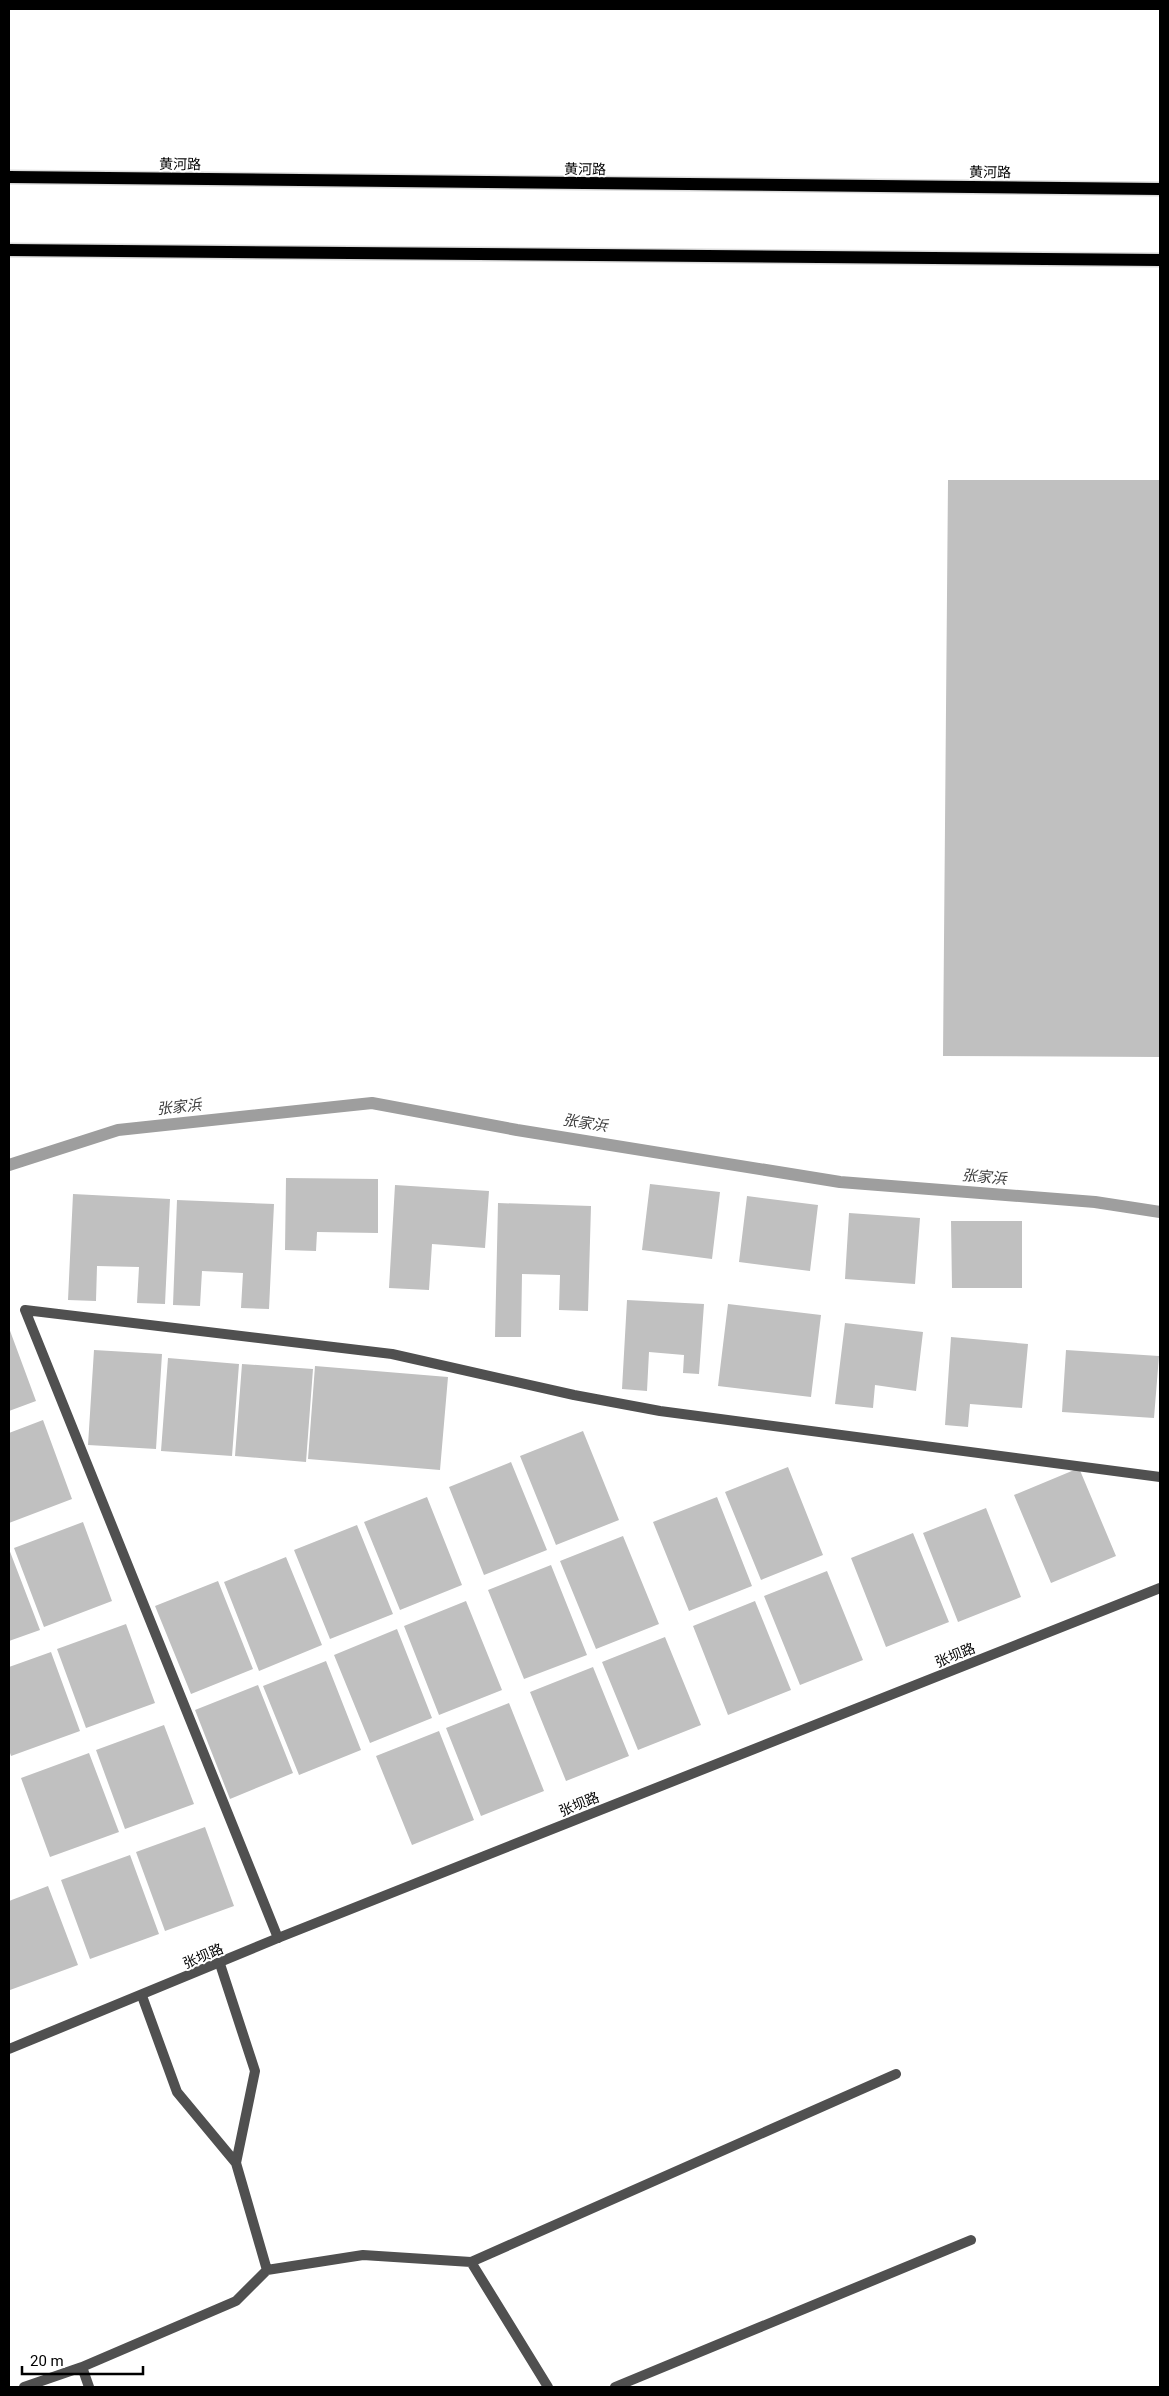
<svg xmlns="http://www.w3.org/2000/svg" width="1169" height="2396" font-family="Roboto,'Noto Sans SC',sans-serif">
<rect width="100%" height="100%" fill="#fff"/>
<g fill="none" stroke-linecap="round" stroke-linejoin="round">
<path stroke="#9e9e9e" stroke-width="12" d="M9 1165 118 1130 372 1103 517 1130 840 1182 1095 1202 1160 1212"/>
</g>
<path fill="#c0c0c0" d="M948 480H1160V1057L943 1056Z
M286 1178 378 1179V1233L317 1232 316 1251 285 1250Z
M650 1184 720 1192 712 1259 642 1250Z
M395 1185 489 1191 485 1248 432 1244 429 1290 389 1288Z
M73 1194 170 1199 165 1304 137 1303 139 1267 97 1266 96 1301 68 1300Z
M747 1196 818 1205 810 1271 739 1262Z
M177 1200 274 1204 269 1309 241 1308 243 1273 202 1271 200 1306 173 1305Z
M498 1203 591 1206 588 1311 559 1310 560 1275 522 1274 521 1337H495Z
M849 1213 920 1218 915 1284 845 1279Z
M951 1221H1022V1288H952Z
M627 1300 704 1304 699 1374 683 1373 684 1355 649 1352 647 1391 622 1389Z
M728 1304 821 1315 811 1397 718 1386Z
M845 1323 923 1332 916 1391 875 1385 873 1408 835 1404Z
M9 1328 36 1401 9 1411Z
M951 1337 1028 1344 1022 1408 970 1404 968 1427 945 1425Z
M94 1350 162 1354 156 1449 88 1445Z
M1066 1350 1159 1356 1154 1418 1062 1412Z
M168 1358 239 1364 232 1456 161 1451Z
M242 1364 313 1369 306 1462 235 1456Z
M315 1366 448 1377 440 1470 308 1459Z
M43 1420 72 1499 9 1523V1433Z
M583 1431 619 1520 556 1545 520 1456Z
M511 1462 547 1550 484 1575 449 1487Z
M788 1467 823 1555 761 1580 725 1492Z
M1079 1468 1116 1556 1051 1583 1014 1495Z
M427 1497 462 1585 400 1610 364 1522Z
M717 1497 752 1586 689 1611 653 1522Z
M986 1508 1021 1597 958 1622 923 1533Z
M83 1522 112 1601 44 1627 14 1548Z
M357 1525 393 1614 330 1639 294 1550Z
M913 1533 949 1622 886 1647 851 1558Z
M623 1536 659 1624 596 1649 560 1561Z
M9 1549 40 1630 9 1641Z
M286 1557 322 1645 259 1671 224 1582Z
M551 1565 587 1655 524 1679 488 1590Z
M827 1571 863 1660 800 1685 764 1596Z
M218 1581 253 1669 191 1694 155 1606Z
M466 1601 502 1690 439 1715 404 1626Z
M755 1601 791 1690 728 1715 693 1626Z
M126 1624 155 1703 86 1728 57 1649Z
M397 1629 432 1718 370 1743 334 1655Z
M665 1637 701 1725 638 1750 602 1662Z
M51 1652 80 1731 11 1756 9 1750V1667Z
M326 1661 361 1750 299 1775 263 1686Z
M593 1667 629 1756 566 1781 530 1692Z
M258 1685 293 1773 230 1799 195 1710Z
M509 1703 544 1791 481 1816 446 1728Z
M164 1725 194 1804 125 1829 96 1750Z
M439 1731 474 1820 412 1845 376 1756Z
M89 1753 119 1832 50 1857 21 1778Z
M205 1827 234 1906 165 1931 136 1852Z
M130 1855 159 1934 90 1959 61 1880Z
M48 1886 78 1965 10 1990 9 1901Z"/>
<g fill="none" stroke-linecap="round" stroke-linejoin="round">
<g stroke="#dbdbdb" stroke-width="15">
<path id="primary" d="M9 177 1160 189
M9 250 1160 260"/>
</g>
<path stroke="#505050" stroke-width="10" d="M278 1938 25 1310 392 1354 574 1395 660 1411 1160 1477
M220 1964 255 2071 236 2163
M471 2262 896 2074
M267 2270 363 2255 471 2262 548 2387
M82 2367 89 2387
M24 2387 82 2367 236 2301 267 2270 236 2163 177 2092 142 1996
M615 2387 971 2240"/>
<path stroke="#505050" stroke-width="10" d="M9 2049 278 1938 1160 1588"/>
<use href="#primary" stroke="#000" stroke-width="12"/>
</g>
<g text-anchor="middle" stroke-width="4" stroke-linejoin="round" paint-order="stroke">
<g font-size="14" fill="#000" stroke="#fff">
<text transform="translate(180 164) rotate(1)" y="5">黄河路</text>
<text transform="translate(585 169) rotate(1)" y="5">黄河路</text>
<text transform="translate(990 172) rotate(1)" y="5">黄河路</text>
<text transform="translate(955 1655) rotate(-22)" y="5">张坝路</text>
<text transform="translate(579 1804) rotate(-22)" y="5">张坝路</text>
<text transform="translate(203 1956) rotate(-23)" y="5">张坝路</text>
</g>
<g font-size="15" font-style="italic" fill="#3f3f3f" stroke="#fff">
<text transform="translate(179 1107) rotate(-6)" y="5">张家浜</text>
<text transform="translate(585 1123) rotate(9)" y="5">张家浜</text>
<text transform="translate(984 1177) rotate(5)" y="5">张家浜</text>
</g>
</g>
<rect width="1169" height="2396" fill="none" stroke="#000000" stroke-width="20"/>
<path d="M22 2366v8h121v-8" fill="none" stroke="#000000" stroke-width="2.5"/>
<text x="30" y="2366" font-size="15" fill="#000000" stroke="#ffffff" stroke-width="4" paint-order="stroke">20 m</text>
</svg>
